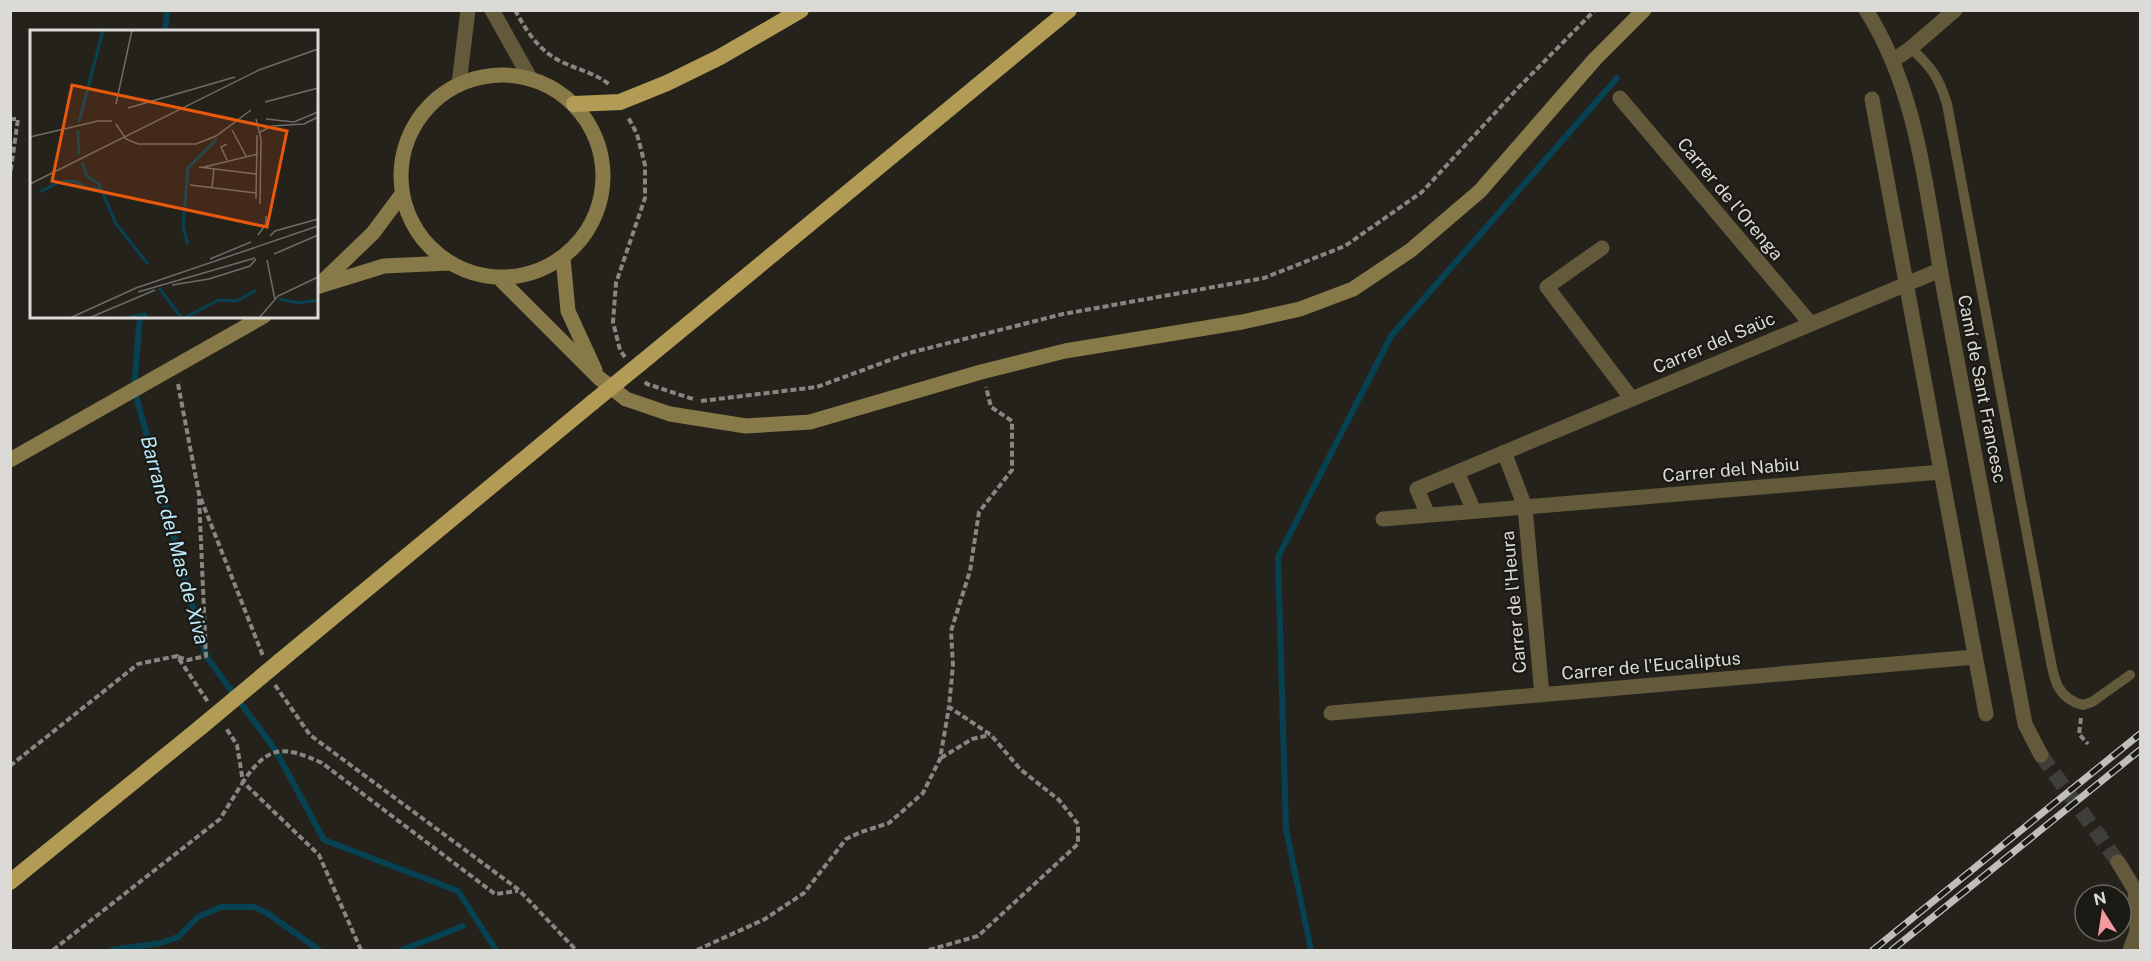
<svg xmlns="http://www.w3.org/2000/svg" width="2151" height="961" font-family="'Public Sans',sans-serif">
<rect width="100%" height="100%" fill="#25221c"/>
<g fill="none" stroke-linecap="round" stroke-linejoin="round">
<path stroke="#074252" stroke-width="6" d="M165 32 167 10
M140 316 134 388 206 656 276 751 324 840 458 891 496 950
M112 950 161 943 178 937 198 917 221 907H254L267 913 319 950
M402 950 463 926
M1311 950 1286 829 1278 557 1391 336 1617 78"/>
<path stroke="#403e38" stroke-width="15" stroke-dasharray="15 8" stroke-linecap="butt" d="M2041 755 2118 862"/>
<path stroke="#888681" stroke-width="4" stroke-dasharray="6 3" stroke-linecap="butt" d="M515 10C527 32 539 51 562 62 579 70 595 73 610 85
M10 119H18L10 176
M625 357 620 350 613 322 616 283 645 198V165L637 134 628 117
M645 382 647 384 693 399
M178 384 199 494 263 656
M701 401 817 387 909 353 1063 314 1264 278 1345 246 1422 192 1518 88 1595 10
M178 657 188 660 206 656 199 497
M275 685 310 735 519 890 576 950
M2081 718 2079 734 2088 744
M941 758 972 739 990 735
M10 766 138 664 177 656 208 702
M53 950 220 819 243 782 237 745 226 728
M361 950 319 855 243 782C268 745 283 745 322 763L495 894 518 891
M697 950 765 919 804 893 846 839 861 832 889 823 923 793 940 759 949 707
M929 950 978 936 1078 844V824L1059 800 1020 769 991 735 949 707 953 665 951 631 970 571 979 512 1012 470V421L991 407 986 387"/>
<path stroke="#635a3c" stroke-width="10" d="M1911 48C1931 67 1939 77 1947 104L2048 647C2054 674 2053 697 2083 705L2092 702 2130 675"/>
<path stroke="#635a3c" stroke-width="15" d="M1866 10C1921 96 1927 204 1946 301 1972 442 1999 583 2025 724L2041 755
M1892 61 1911 48 1955 10
M1620 98 1811 324
M1872 99 1986 714
M1602 248 1547 287 1632 399
M1504 452 1525 507 1542 695
M1457 472 1474 511
M1428 515 1417 489 1940 270
M1383 519 1941 472
M1331 713 1975 657
M2118 862 2135 890 2137 931 2130 950"/>
<path stroke="#635a3c" stroke-width="15" d="M492 10 530 78
M459 84 468 10"/>
<path stroke="#887948" stroke-width="15" d="M401 176a101 101 0 1 1 202 0a101 101 0 1 1-202 0Z
M563 258 568 311 595 370
M498 277 599 378 626 399 670 414 746 426 810 422 981 372 1065 351 1242 322 1300 309 1353 289 1411 250 1480 191 1595 59 1644 10
M319 285 373 233 402 194
M316 287 384 266 450 263
M10 460 264 316"/>
<path stroke="#b29b54" stroke-width="16" d="M574 104 620 102 667 83 720 57 801 10
M641 363 1069 10
M280 661 593 402
M10 882 201 727"/>
<g stroke="#bfbeba" stroke-width="7">
<path id="rail" d="M1873 950 2140 734
M1892 950 2140 750"/>
</g>
<use href="#rail" stroke="#1b1913" stroke-width="4.5" stroke-dasharray="14" stroke-linecap="butt"/>
<path stroke="#b29b54" stroke-width="16" d="M593 402 641 363
M201 727 280 661"/>
</g>
<g text-anchor="middle" stroke-width="4.5" stroke-linejoin="round" paint-order="stroke">
<g font-size="18" fill="#dbdad6" stroke="#1b1913">
<text transform="translate(1730 199) rotate(50)" y="6">Carrer de l'Orenga</text>
<text transform="translate(1714 343) rotate(-23)" y="6">Carrer del Saüc</text>
<text transform="translate(1982 389) rotate(79)" y="6">Camí de Sant Francesc</text>
<text transform="translate(1731 470) rotate(-5)" y="6">Carrer del Nabiu</text>
<text transform="translate(1514 602) rotate(-95)" y="6">Carrer de l'Heura</text>
<text transform="translate(1651 666) rotate(-5)" y="6">Carrer de l'Eucaliptus</text>
</g>
<g font-size="20" font-style="italic" fill="#bceafc" stroke="#1b1913">
<text transform="translate(175 540) rotate(75)" y="7">Barranc del Mas de Xiva</text>
</g>
</g>
<g transform="translate(30 30)">
<rect width="288" height="288" fill="#25221c"/>
<path fill="none" stroke="#074252" stroke-width="3" d="M49 92 73 0M48 100 49 125M52 132 57 146 69 154 86 194 118 234M10 162 29 152 45 151 59 159 69 158M158 214 153 197 158 138 187 109M129 258 152 288M249 269 268 273 288 270M96 288 115 284 116 288M154 288 189 270 207 271 226 260"/>
<path fill="none" stroke="#6e6c66" stroke-width="1.5" d="M235 72 288 58M86 74 102 0M98 78 205 47M226 89 231 109 230 174M236 89 264 92 288 82M86 94 96 109 108 114H166L186 106 221 80M202 100 216 126M230 102 242 96 274 94 288 87M0 107 68 91H82M197 130 191 117 197 114M169 137 226 144M174 137 228 124M0 154 229 40 288 19M160 155 226 163M182 158 184 138M226 169 227 105M228 205 236 194V186M240 206 245 201 288 189M244 224 288 205M180 229 221 212M237 230 245 270M142 255 179 249 220 236 226 229M108 262 225 228M40 288 106 258 288 196M59 288 125 260M229 288 248 266 288 247"/>
<path fill="#e8590c" fill-opacity="0.15" stroke="#e8590c" stroke-width="3" d="M42 55 257 101 237 197 22 151Z"/>
<rect width="288" height="288" fill="none" stroke="#dbdad6" stroke-width="3"/>
</g>
<rect width="2151" height="961" fill="none" stroke="#dbdad6" stroke-width="24"/>
<g transform="translate(2103 913) rotate(348)"><circle r="28" fill="#1b1913" stroke="#686661" stroke-width="1.5"/>
<path d="M0-4.5L10 22L0 15L-10 22Z" fill="#f49aa1"/>
<text y="-9" font-size="16" font-weight="bold" text-anchor="middle" fill="#dbdad6">N</text>
</g>
</svg>
